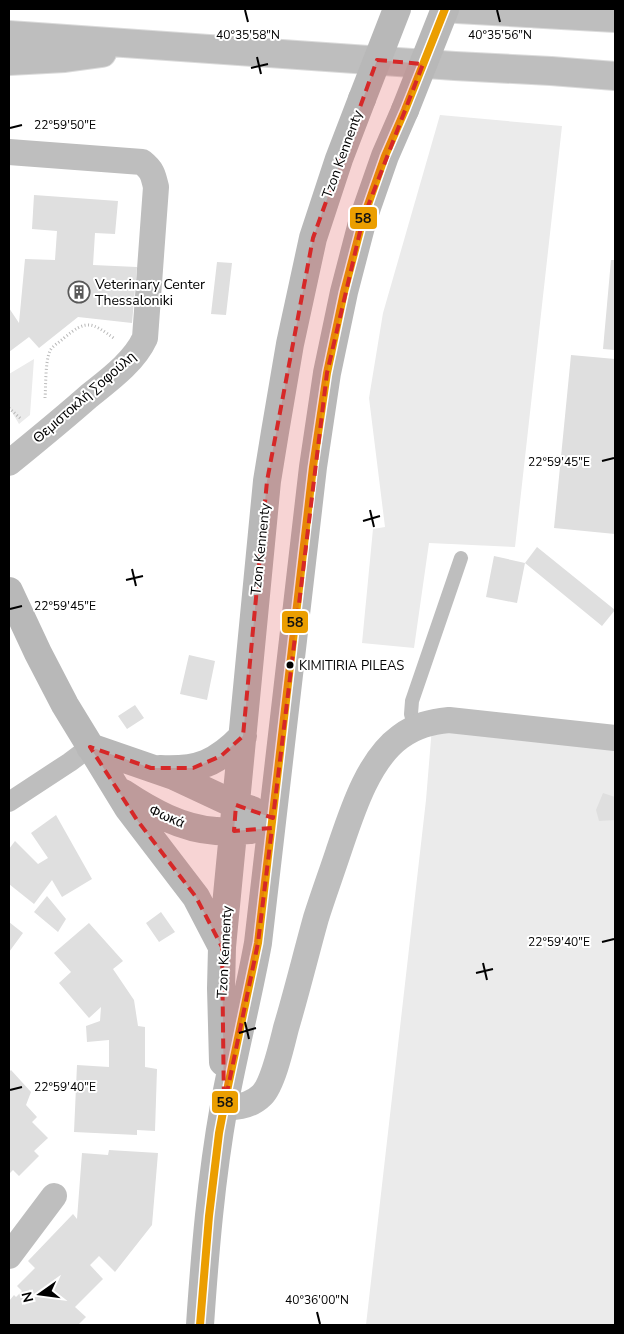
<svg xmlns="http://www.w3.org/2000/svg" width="624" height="1334" font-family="'Nunito Sans',sans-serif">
<rect width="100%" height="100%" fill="#fff"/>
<path fill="#ebebeb" d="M440 115 562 126 515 547 429 543 414 648 362 643 373 529 385 527 369 398 383 313Z
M34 359 30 415 19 424 9 407V374Z
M432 727 615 747V1325H366L426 800Z"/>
<path fill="#dfdfdf" d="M34 195 118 201 115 234 95 233 93 265 137 267 132 323 78 317 39 348 29 337 9 352V308L19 323 25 259 55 260 57 231 32 229Z
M611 260H615V350L603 349Z
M217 262 232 263 226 315 211 314Z
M571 355 615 359V534L554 528Z
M537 547 615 610 602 626 525 563Z
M494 556 525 563 517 603 486 597Z
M189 655 215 661 207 700 180 694Z
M135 705 144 718 127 729 118 716Z
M603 793 615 797V820L599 821 596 810Z
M56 815 92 879 62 897 52 880 34 904 9 884V849L15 841 38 864 48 858 31 833Z
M47 896 66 919 58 932 34 912Z
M161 912 175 932 159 942 146 923Z
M9 922 23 933 9 952Z
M89 923 123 961 113 969 134 1000 138 1026 145 1027V1067L157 1069 155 1131 137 1130V1135L74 1132 77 1065 109 1067V1040L87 1042 86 1026 100 1021 101 1007 89 1018 59 983 71 972 54 953Z
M11 1070 31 1092 26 1105 37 1117 32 1122 48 1138 34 1151 39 1156 19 1176 13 1170 9 1174V1072Z
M109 1150 158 1153 152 1225 115 1272 99 1256 90 1265 103 1279 75 1307 86 1317 78 1325H9V1301L14 1295 16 1297 22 1291 17 1286 35 1268 28 1261 73 1214 77 1219 82 1153 108 1155Z"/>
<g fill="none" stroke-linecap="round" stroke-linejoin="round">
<g stroke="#dbdbdb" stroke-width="30">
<path id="trunk" d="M457 9 615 18
M9 35 455 66 551 71 615 76
M9 61 65 58 102 53"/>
</g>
<path stroke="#b9b9b9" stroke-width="3" stroke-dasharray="1 2.5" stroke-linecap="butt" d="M45 398C46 386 45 362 50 351 52 346 60 342 64 338 87 319 91 322 115 339
M9 408 21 419"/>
<path stroke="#bebebe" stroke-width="14" d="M415 728 411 714 412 701 461 558"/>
<path stroke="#bebebe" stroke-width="20" d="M9 802 70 762 90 747"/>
<path stroke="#bebebe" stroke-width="26" d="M9 152 142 162C152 170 153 174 156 187L145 338C134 362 109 380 89 396 63 419 36 441 9 463
M224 1107C238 1108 251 1106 262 1095 273 1084 282 1044 286 1028 297 991 306 954 316 918 323 896 331 874 338 853 351 815 367 761 400 737 416 725 431 722 449 720L615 738
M9 1256 54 1196"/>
<path stroke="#b8b8b8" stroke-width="28" d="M9 591 38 653 65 705 128 808 196 897 222 947
M90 747 174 776 236 805 252 810
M160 769C198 771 217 763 243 736
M123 793C150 811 182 829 216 831 228 832 239 831 251 830
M223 1062 221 988 222 947 267 481 275 432 290 344 313 238 339 159 362 99
M200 1325C205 1252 211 1179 224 1106 234 1052 248 998 258 943L313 467 327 373 344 292 363 219 385 156 405 110"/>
<use href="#trunk" stroke="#bebebe" stroke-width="28"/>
<path stroke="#b8b8b8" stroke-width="28" d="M362 99 397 9
M405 110 445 9"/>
<g stroke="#fff" stroke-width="11">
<path id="bus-1" d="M200 1325 209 1216 219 1133 228 1086 258 943 313 467 327 373 344 292 363 219 385 156 405 110 445 9"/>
</g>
<use href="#bus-1" stroke="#eb9e00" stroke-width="8"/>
</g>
<path fill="#d62828" fill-opacity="0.2" stroke="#d62828" stroke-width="4" stroke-dasharray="10 6" stroke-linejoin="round" d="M377 60 423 64 363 219 327 373 273 818 236 805 234 831 272 828 258 943 224 1107 222 947 196 897 137 820 90 747 151 768H193L221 756 243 736 267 481 313 238Z"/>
<path fill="none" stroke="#000" stroke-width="2" d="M245 10 248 22M497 10 500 22M257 57 261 74M251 68 268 64M10 128 22 125M602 461 614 458M370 510 374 527M363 521 380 516M132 569 136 586M126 580 143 576M10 609 22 606M602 942 614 939M483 963 487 980M476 973 493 969M245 1022 249 1039M239 1033 256 1028M10 1090 22 1087M317 1312 320 1324"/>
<defs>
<g id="building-ring" transform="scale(1.125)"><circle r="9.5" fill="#fff" stroke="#595959" stroke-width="1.5"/><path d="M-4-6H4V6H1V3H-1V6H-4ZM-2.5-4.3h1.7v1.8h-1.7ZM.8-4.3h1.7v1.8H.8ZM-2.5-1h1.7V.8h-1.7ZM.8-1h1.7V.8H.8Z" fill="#595959"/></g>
</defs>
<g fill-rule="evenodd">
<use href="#building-ring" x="79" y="292"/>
</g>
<circle fill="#000" stroke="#fff" stroke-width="2" cx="290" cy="665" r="4.5"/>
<g text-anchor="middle" stroke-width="4" stroke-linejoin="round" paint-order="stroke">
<g font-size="13" fill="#000" stroke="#fff" text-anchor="start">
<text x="299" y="670">KIMITIRIA PILEAS</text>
</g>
<g font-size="14" fill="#000" stroke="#fff">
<text transform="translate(342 154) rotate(-70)" y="5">Tzon Kennenty</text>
<text transform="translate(84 397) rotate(-41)" y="5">Θεμιστοκλή Σοφούλη</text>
<text transform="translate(260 549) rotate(-84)" y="5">Tzon Kennenty</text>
<text transform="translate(167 816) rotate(23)" y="5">Φωκά</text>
<text transform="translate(224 952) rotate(-87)" y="5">Tzon Kennenty</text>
</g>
<g font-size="14" fill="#000" stroke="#fff" text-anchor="start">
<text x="95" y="289">Veterinary Center<tspan x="95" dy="16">Thessaloniki</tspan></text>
</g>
</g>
<g font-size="12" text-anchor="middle" fill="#000" stroke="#fff" stroke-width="4" stroke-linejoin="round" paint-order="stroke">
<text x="248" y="39">40°35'58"N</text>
<text x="500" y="39">40°35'56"N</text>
<text x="65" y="129">22°59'50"E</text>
<text x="559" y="466">22°59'45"E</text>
<text x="65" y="610">22°59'45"E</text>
<text x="559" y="946">22°59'40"E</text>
<text x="65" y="1091">22°59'40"E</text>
<text x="317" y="1304">40°36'00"N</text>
</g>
<g stroke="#fff" stroke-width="2">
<rect x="349" y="206" width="29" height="24" rx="5" fill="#eb9e00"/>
<rect x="281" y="610" width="28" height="24" rx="5" fill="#eb9e00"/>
<rect x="211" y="1090" width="28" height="24" rx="5" fill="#eb9e00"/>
</g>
<g font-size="14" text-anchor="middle" font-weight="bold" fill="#111">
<text x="363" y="223">58</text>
<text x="295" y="627">58</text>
<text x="225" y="1107">58</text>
</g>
<rect width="624" height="1334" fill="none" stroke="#000000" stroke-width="20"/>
<g transform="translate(40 1294) rotate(256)" stroke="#ffffff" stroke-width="4" paint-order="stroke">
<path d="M0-4L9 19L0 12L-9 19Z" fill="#000000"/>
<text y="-8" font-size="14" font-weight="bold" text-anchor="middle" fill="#000000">N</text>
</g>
</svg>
